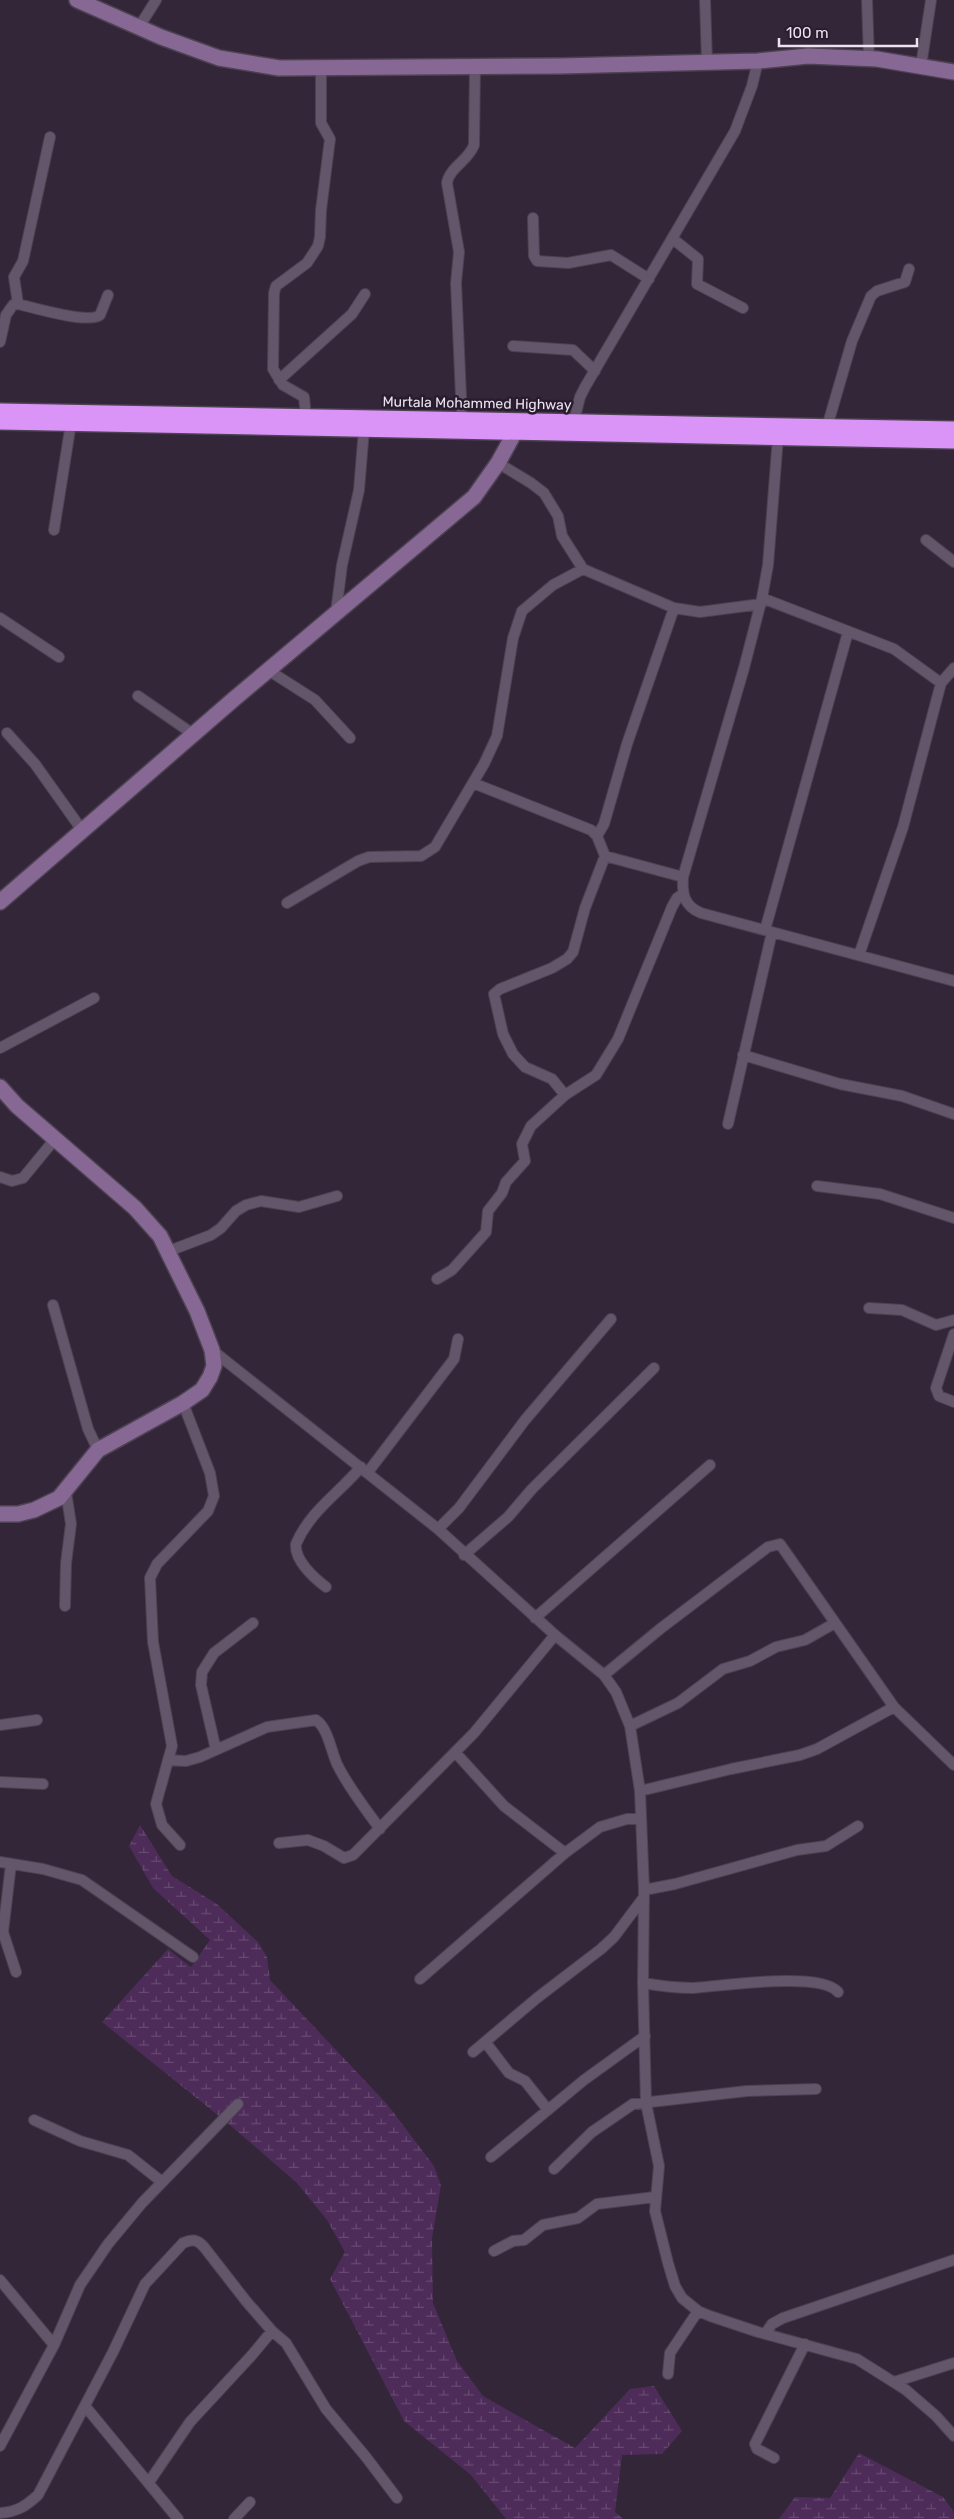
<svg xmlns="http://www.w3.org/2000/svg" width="954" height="2519" font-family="Rubik,sans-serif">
<defs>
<pattern id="wetland-marsh" width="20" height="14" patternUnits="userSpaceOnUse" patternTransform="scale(1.25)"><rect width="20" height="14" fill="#4d2c59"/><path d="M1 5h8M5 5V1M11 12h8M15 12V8" fill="none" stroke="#674a71"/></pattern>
</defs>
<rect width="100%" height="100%" fill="#332638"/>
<path fill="url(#wetland-marsh)" d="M140 1825 172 1876 217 1904 258 1942 267 1957 270 1980 387 2104 434 2166 441 2185 432 2238 433 2303 457 2361 483 2396 575 2448 630 2389 654 2386 682 2431 662 2454 622 2455 615 2512 623 2519H506L471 2475 404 2421 330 2279 345 2252 327 2220 297 2183 230 2125 102 2022 168 1949 191 1967 210 1940 153 1888 129 1846Z
M859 2453 943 2497 953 2511 954 2519H779L795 2497 830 2498Z"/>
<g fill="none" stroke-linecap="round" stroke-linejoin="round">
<g stroke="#4c4251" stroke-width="12">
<path id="street" d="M705 0 707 62
M867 0 869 59
M139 27 156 0
M921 66 931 0
M533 218 534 256 537 261 568 263 611 255 649 279
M673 239 698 259 697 284 743 308
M18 304 14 277 23 261 50 137
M0 342 6 315 13 305 18 304C34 308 89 324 100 315L108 295
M513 346 573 350 595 371
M279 380 352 314 365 294
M306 417 304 397 283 385 273 369 274 293 276 286 307 263 318 246 320 237 321 210 330 139 321 123V68
M462 419 456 283 459 252 447 183C449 168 469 160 474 145L475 66
M574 421 580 397 585 387 735 131 752 86 758 61
M827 427 852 341 871 296 877 291 905 282 909 269
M778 437 768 565 762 598 744 668 683 877C682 894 684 906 701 913L954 981
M498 463 531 483 544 493 558 516 562 536 583 569 674 608 700 612 761 604
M54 530 71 423
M926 540 954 562
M762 598 894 649 941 683
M336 612 342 565 359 490 364 429
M0 618 59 657
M268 670 315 700 350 738
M138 696 193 734
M7 733 35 764 82 830
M473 783 591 830 597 836 605 856 585 908 573 952 567 959 552 968 500 989 494 994 503 1034 513 1054 525 1067 552 1079 565 1095
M597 836 604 824 627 744 674 608
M605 856 683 877
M287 903 358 861 369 857 421 856 435 847 484 764 497 736 513 638 522 611 553 585 583 569
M765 930 848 632
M859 955 903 827 941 683 954 668
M0 1048 94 998
M743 1055 840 1084 902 1096 954 1114
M728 1124 772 932
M0 1177 12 1181 23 1178 55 1139
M817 1186 880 1194 954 1218
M169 1251 211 1235 221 1228 236 1211 246 1205 261 1201 299 1207 337 1196
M437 1279 452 1270 486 1232 488 1211 502 1193 506 1182 525 1161 522 1144 531 1126 565 1095 596 1075 618 1039 672 907 677 898 683 894
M53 1305 88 1429 98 1450
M869 1308 902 1310 936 1325 954 1320
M954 1334 936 1388 939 1396 954 1402
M212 1350 438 1529 555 1635 604 1675 616 1692 630 1726 640 1791 644 1890 643 1983 646 2103 659 2166 655 2211 668 2263 675 2286 682 2298 698 2311 710 2316 758 2332 857 2359 906 2390 936 2416 954 2436
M368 1472 454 1359 458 1339
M438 1529 459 1508 525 1420 611 1319
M464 1555 508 1517 532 1489 654 1368
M326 1587C314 1578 294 1560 296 1544 310 1511 339 1493 361 1467
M65 1606 66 1563 71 1524 66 1492
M535 1618 710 1465
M604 1675 660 1629 768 1547 780 1544 894 1707 954 1765
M0 1725 37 1720
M630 1726 678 1703 723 1669 750 1661 776 1647 805 1640 835 1623
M216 1750 201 1685 202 1672 214 1653 253 1623
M455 1752 504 1806 565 1853
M168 1760 186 1761 200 1757 267 1727 316 1720C328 1728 331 1751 337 1764 348 1787 365 1808 380 1829
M0 1782 43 1784
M640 1791 731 1769 800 1755 817 1749 894 1707
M279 1843 308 1840 324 1846 344 1858 353 1855 474 1733 555 1635
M180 1845 162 1825 156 1804 172 1746 153 1642 150 1578 157 1564 208 1511 214 1496 210 1473 183 1403
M0 1862 43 1869 82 1880 193 1957
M11 1864 3 1932 16 1972
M644 1890 675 1884 797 1850 826 1846 858 1826
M420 1979 565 1853 600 1827 627 1819H641
M643 1983C660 1986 676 1988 693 1988 721 1986 821 1971 838 1992
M486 2043 509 2073 525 2081 548 2110
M473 2052 537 1998 601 1949 614 1937 644 1897
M34 2120 80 2141 128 2155 162 2182
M491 2157 584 2080 645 2036
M554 2169 592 2132 633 2104 747 2091 816 2089
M494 2251 513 2241 524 2240 543 2225 578 2218 597 2204 655 2197
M0 2280 54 2345
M765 2334 772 2324 783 2318 954 2260
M668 2374 670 2353 698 2311
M894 2382 954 2363
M85 2406 178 2519
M0 2446 54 2345 80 2285 108 2244 142 2203 238 2104
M774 2458 757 2449 755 2444 805 2344
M149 2482 190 2422 252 2355 272 2331
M0 2513C17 2512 26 2506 38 2495L113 2352 145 2284 183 2243C192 2239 197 2239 204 2247L246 2301 272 2331 286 2343 326 2409 366 2457 397 2498
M234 2519 250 2502"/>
</g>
<g stroke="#4c4251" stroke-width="18">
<path id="secondary" d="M77 0 161 37 219 58 279 68 560 66 758 61 808 56 877 59 954 72
M0 902 234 699 474 497 498 463 515 432
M0 1087 17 1106 135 1208 160 1236 197 1311 212 1350 214 1366 210 1377 202 1390 183 1403 98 1450 59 1498 34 1510 18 1514H0"/>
</g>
<g stroke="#4c4251" stroke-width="18">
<path id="highway" d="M0 411 954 429
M0 422 954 441"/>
</g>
<use href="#street" stroke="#64566a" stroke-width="10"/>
<use href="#secondary" stroke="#876894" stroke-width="15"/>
<use href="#highway" stroke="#da93f6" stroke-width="15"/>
</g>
<g text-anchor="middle" stroke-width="5" stroke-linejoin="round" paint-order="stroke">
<g font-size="14" fill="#ebe3ef" stroke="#291c2e">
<text transform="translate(477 403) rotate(1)" y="5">Murtala Mohammed Highway</text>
</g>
</g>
<path d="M779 38v8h138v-8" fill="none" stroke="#ebe3ef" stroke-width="2.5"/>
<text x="786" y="38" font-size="15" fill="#ebe3ef" stroke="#291c2e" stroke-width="4" paint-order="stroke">100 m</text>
</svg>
